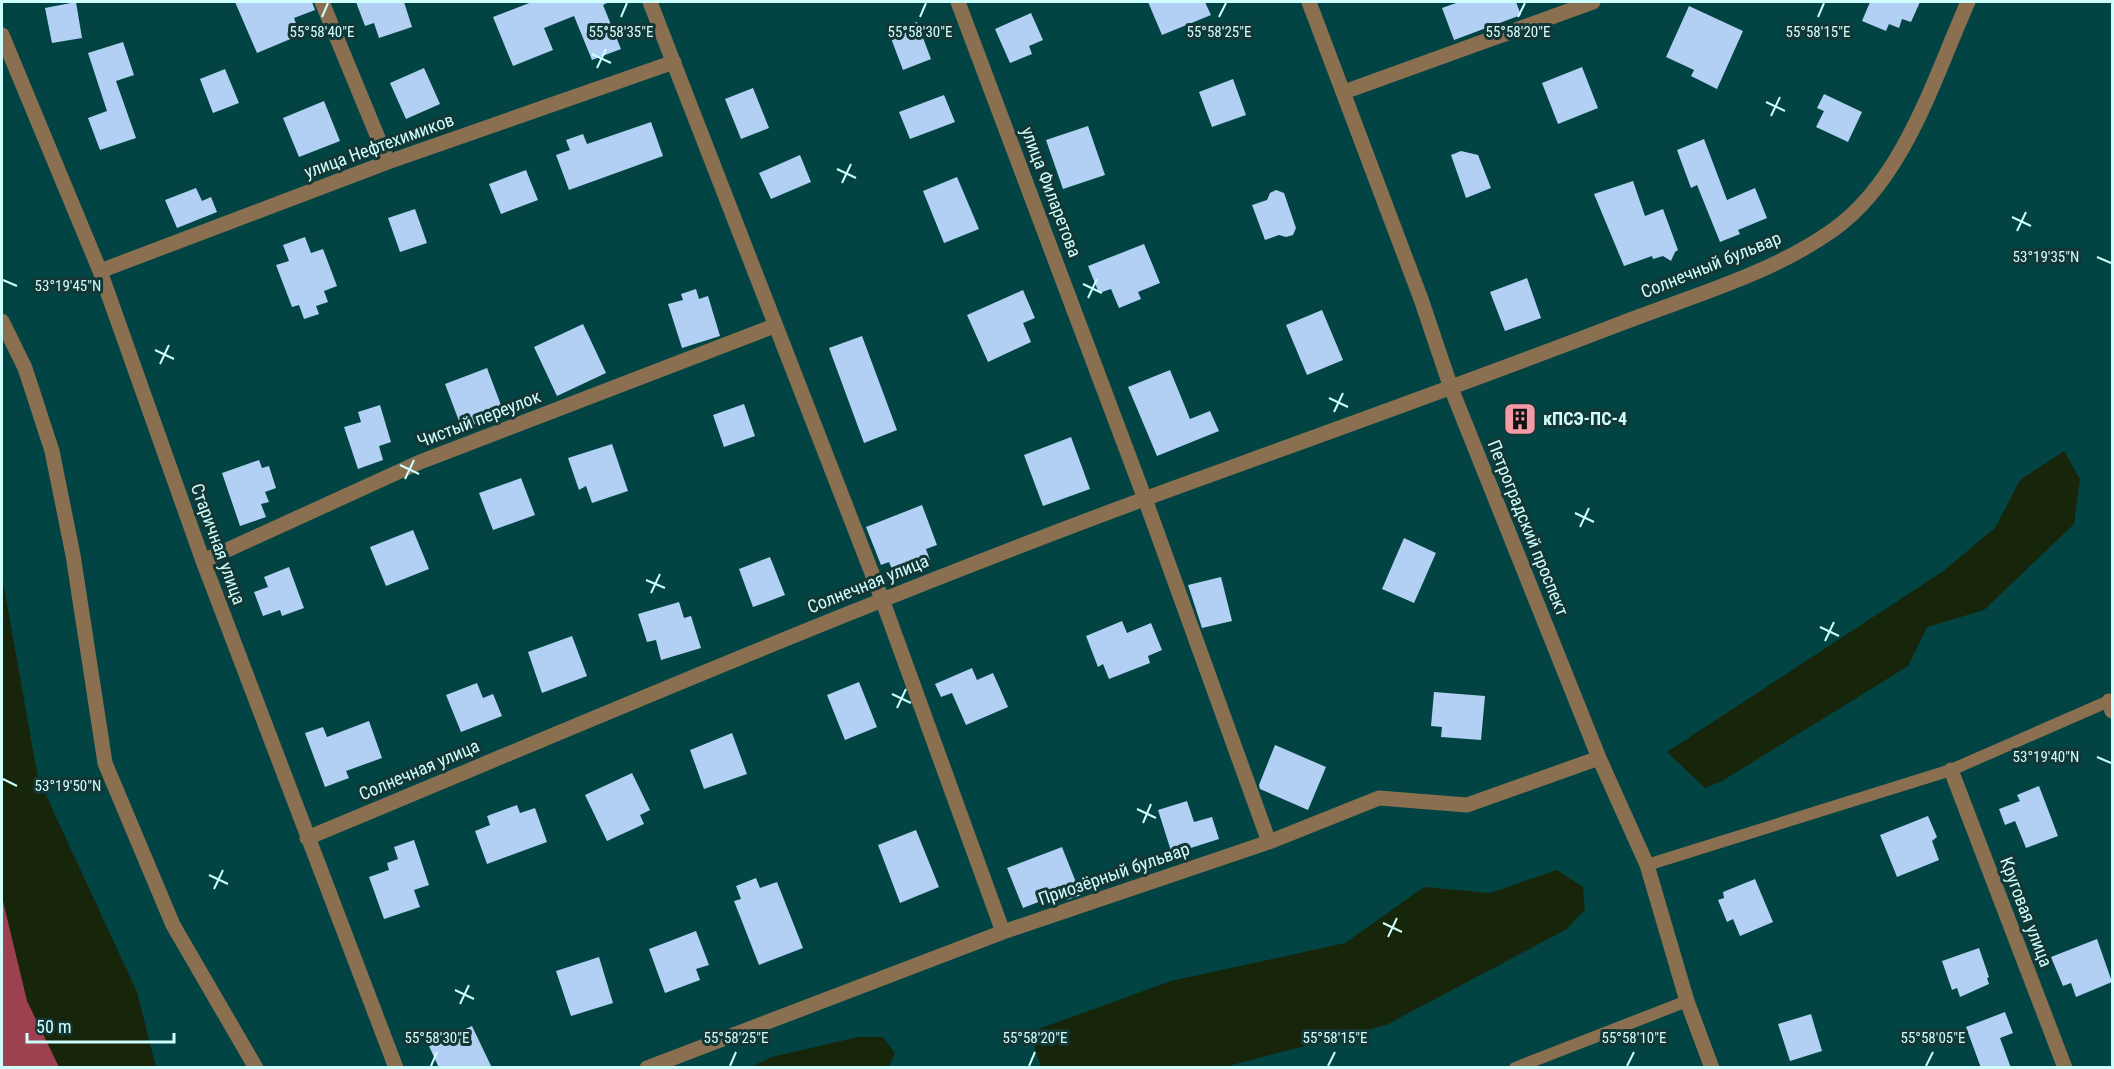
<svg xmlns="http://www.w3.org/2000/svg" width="2114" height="1069" font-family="'Roboto Condensed',sans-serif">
<rect width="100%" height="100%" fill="#014443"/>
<path fill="#9d4050" d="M2 861 74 1067H2Z"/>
<path fill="#17260a" d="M2064 451 2080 479 2074 524 1984 610 1927 627 1908 666 1722 781 1705 788 1667 752 1942 572 1995 528 2020 480Z
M2 576 38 778 137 992 156 1067H59L27 1001 2 897Z
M1557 870 1583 887 1585 909 1567 929 1386 1025 1224 1067H1041L1030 1032 1171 981 1345 943 1424 887 1490 893Z
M858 1037H883L895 1053 889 1066 750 1067 772 1057Z"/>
<path fill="#b2d0f4" d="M76 2 82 38 52 43 45 8Z
M235 2H312L315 10 294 18 300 35 257 53Z
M356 2H404L412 27 379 38 374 23 365 26Z
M532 2H609L603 5 621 49 592 60 574 16 544 28 553 50 513 66 493 17Z
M1148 2H1205L1211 15 1162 35Z
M1459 2H1516L1521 15 1454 40 1442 8Z
M1870 2H1920L1911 22 1902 19 1899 28 1889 24 1886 31 1862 21Z
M1689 6 1743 31 1717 89 1691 76 1694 70 1666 57Z
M1031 13 1043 40 1029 46 1032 54 1010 63 995 29Z
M917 22 931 59 903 70 889 33Z
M123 42 134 75 116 81 136 138 100 150 88 118 107 111 88 53Z
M1582 67 1598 108 1558 124 1542 83Z
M424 68 440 104 406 119 390 83Z
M225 69 239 103 213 113 200 79Z
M1233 79 1246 115 1212 127 1199 92Z
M753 88 769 128 741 139 725 99Z
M1824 94 1862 112 1848 142 1816 127 1824 111 1817 108Z
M944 95 955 122 910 139 899 112Z
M324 101 340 141 299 157 283 118Z
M651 122 663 156 569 190 556 155 570 150 566 140 583 134 587 144Z
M1088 126 1105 175 1063 189 1046 140Z
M1704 139 1727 200 1755 188 1767 218 1738 230 1740 234 1720 242 1697 185 1691 188 1677 150Z
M1461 151 1478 155 1491 188 1466 198 1451 155Z
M800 155 811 182 771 199 759 173Z
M526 170 538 200 501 214 489 184Z
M957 177 979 229 944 243 923 191Z
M1633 181 1645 216 1663 209 1678 250 1675 252 1671 261 1663 256 1653 259 1652 256 1624 266 1594 194Z
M196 188 202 201 211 197 217 212 177 228 165 200Z
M1276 190 1284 193 1296 228 1293 235 1286 237 1279 235 1265 240 1252 205 1267 200 1270 193Z
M415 209 427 243 400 252 388 218Z
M305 237 311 253 323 249 337 286 324 291 328 302 316 306 319 314 304 319 299 305 292 307 276 265 289 261 283 245Z
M1144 244 1160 283 1138 292 1141 299 1119 308 1111 289 1099 293 1088 266Z
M1527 278 1541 318 1505 331 1490 292Z
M696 289 699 299 708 296 720 336 682 348 668 304 683 300 681 294Z
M1023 290 1035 318 1023 323 1031 342 988 362 967 315Z
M1322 310 1343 360 1307 375 1286 325Z
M583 324 606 373 557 396 534 347Z
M862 336 897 430 864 443 829 348Z
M487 368 504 413 462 429 445 384Z
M1170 370 1190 419 1210 411 1219 431 1157 456 1128 387Z
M744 404 755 436 724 447 713 415Z
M380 405 391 442 379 446 383 460 358 469 344 427 361 422 358 412Z
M1071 437 1090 489 1043 506 1024 455Z
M612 444 628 491 592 503 586 486 579 490 568 458Z
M259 460 262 468 269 466 276 488 265 492 269 502 261 504 266 517 240 526 222 473Z
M521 478 535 515 493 530 479 493Z
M922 505 937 545 926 549 930 560 894 574 889 562 881 565 866 527Z
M413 530 429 569 386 586 370 547Z
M1404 538 1436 553 1414 603 1382 589Z
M770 557 785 595 753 607 739 569Z
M289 567 304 608 282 616 280 610 263 616 254 592 268 587 264 577Z
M1221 577 1232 621 1202 628 1188 585Z
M679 602 684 618 691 616 701 648 661 660 656 640 647 642 638 614Z
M1122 621 1127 633 1151 623 1162 650 1148 656 1150 663 1109 679 1103 664 1098 667 1086 636Z
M572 636 587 676 542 693 528 652Z
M972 668 977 680 993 673 1008 707 966 725 952 693 941 697 935 684Z
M859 682 877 727 845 740 827 695Z
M477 683 483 698 493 694 502 716 461 732 446 695Z
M1434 692 1485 696 1481 740 1441 737 1442 727 1431 726Z
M369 721 382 758 346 771 349 778 325 787 305 733 323 727 327 737Z
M732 733 747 774 704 789 690 750Z
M1275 745 1326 767 1308 810 1260 789 1259 785Z
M632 773 650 810 640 815 644 824 607 841 585 795Z
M2039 786 2058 836 2026 848 2015 821 2005 825 1999 809 2020 801 2017 795Z
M1187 801 1194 822 1212 817 1219 839 1172 854 1158 810Z
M517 805 520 813 535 808 547 842 487 864 475 831 490 825 487 816Z
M1928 816 1937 837 1932 841 1939 860 1897 877 1880 835Z
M916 830 939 887 900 903 878 845Z
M414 840 429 885 414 890 420 907 384 919 369 877 389 870 387 863 398 859 394 847Z
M1062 847 1081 895 1067 900 1064 892 1023 908 1007 868Z
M756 878 760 888 777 882 803 948 759 965 734 901 741 899 736 886Z
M1755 879 1773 922 1740 936 1733 919 1727 922 1718 900 1724 898 1723 892Z
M696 931 709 965 696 969 700 980 665 993 649 949Z
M2097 939 2112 982 2076 997 2071 983 2063 986 2051 957Z
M1979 948 1989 977 1987 978 1989 984 1960 997 1957 988 1952 990 1942 961Z
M599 957 613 1003 571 1016 556 971Z
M2005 1012 2013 1033 2000 1038 2011 1068H1981L1966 1027Z
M1811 1014 1822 1051 1790 1061 1778 1024Z
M472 1026 492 1068H439L429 1046Z"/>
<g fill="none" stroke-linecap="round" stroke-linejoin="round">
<path stroke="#8a7050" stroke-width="12" d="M1647 865 1951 770 2109 701
M1515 1068 1687 1001"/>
<path stroke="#8a7050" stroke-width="15" d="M322 2 388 162
M650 2 882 599 1003 932
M958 2 1145 499 1269 842
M1309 2 1421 299 1451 388 1599 758 1647 865 1687 1001 1712 1068
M2 35 100 271 203 561 396 1068
M1344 92 1593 2
M100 271 388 162 674 62
M2 321 25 368 52 451 73 555 105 763 173 925 256 1068
M203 561 420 462 774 326
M2109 701 2112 711
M1951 770 2065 1068
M307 838C603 715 897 588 1199 479 1340 428 1482 377 1622 323 1692 296 1771 274 1833 230 1904 180 1934 78 1968 2
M647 1068 1003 932 1269 842 1379 798 1467 805 1599 758"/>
</g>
<path fill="none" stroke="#cefffd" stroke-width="2" d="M322 17 328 3M621 17 627 3M920 17 926 3M1219 17 1226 3M1518 17 1525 3M1818 17 1824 3M592 54 611 63M597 68 606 49M1766 102 1785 111M1771 116 1780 97M837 169 856 178M842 183 851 164M2012 217 2031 226M2017 231 2026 212M2097 257 2111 263M3 280 17 286M1083 284 1102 293M1088 298 1097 279M155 350 174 359M160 364 169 345M1329 398 1348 407M1334 412 1343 393M400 465 419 474M405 479 414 460M1575 513 1594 522M1580 527 1589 508M646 580 665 588M651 593 660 574M1820 627 1839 636M1825 641 1834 622M892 694 911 703M897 708 906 689M2097 757 2111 763M3 779 17 786M1137 809 1156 818M1143 823 1151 804M209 875 228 884M214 889 223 870M1383 923 1402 932M1388 937 1397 918M455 990 474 999M460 1004 469 985M431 1066 437 1052M730 1066 736 1052M1029 1066 1035 1052M1328 1066 1335 1052M1627 1066 1634 1052M1926 1066 1933 1052"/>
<defs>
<g id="building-square" transform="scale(1.725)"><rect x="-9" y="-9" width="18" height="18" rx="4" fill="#f49aa4" stroke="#143736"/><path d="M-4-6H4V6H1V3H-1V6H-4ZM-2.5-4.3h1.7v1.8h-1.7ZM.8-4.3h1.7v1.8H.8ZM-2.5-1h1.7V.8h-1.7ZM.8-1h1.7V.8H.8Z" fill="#111"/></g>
</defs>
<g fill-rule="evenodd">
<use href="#building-square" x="1520" y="419"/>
</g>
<g text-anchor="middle" stroke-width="6" stroke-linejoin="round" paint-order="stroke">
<g font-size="18" fill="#cefffd" stroke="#143736">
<text transform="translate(379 146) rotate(-20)" y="6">улица Нефтехимиков</text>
<text transform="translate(1051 192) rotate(69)" y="6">улица Филаретова</text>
<text transform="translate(1711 265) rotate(-22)" y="6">Солнечный бульвар</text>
<text transform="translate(479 419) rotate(-21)" y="6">Чистый переулок</text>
<text transform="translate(1528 528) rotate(68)" y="6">Петроградский проспект</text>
<text transform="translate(218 544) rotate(70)" y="6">Старичная улица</text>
<text transform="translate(868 584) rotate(-22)" y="6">Солнечная улица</text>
<text transform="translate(419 770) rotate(-23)" y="6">Солнечная улица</text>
<text transform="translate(1114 874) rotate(-19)" y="6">Приозёрный бульвар</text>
<text transform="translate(2026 912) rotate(69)" y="6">Круговая улица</text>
</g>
<g font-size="18" font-weight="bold" fill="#cefffd" stroke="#143736" text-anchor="start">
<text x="1543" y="425">кПСЭ-ПС-4</text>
</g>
</g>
<g font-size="15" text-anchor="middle" fill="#cefffd" stroke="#143736" stroke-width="6" stroke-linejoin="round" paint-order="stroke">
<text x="322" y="37">55°58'40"E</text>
<text x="621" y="37">55°58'35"E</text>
<text x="920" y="37">55°58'30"E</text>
<text x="1219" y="37">55°58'25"E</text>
<text x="1518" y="37">55°58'20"E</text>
<text x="1818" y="37">55°58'15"E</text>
<text x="2046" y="262">53°19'35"N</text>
<text x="68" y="291">53°19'45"N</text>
<text x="2046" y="762">53°19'40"N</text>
<text x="68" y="791">53°19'50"N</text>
<text x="437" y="1043">55°58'30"E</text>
<text x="736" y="1043">55°58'25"E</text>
<text x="1035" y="1043">55°58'20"E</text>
<text x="1335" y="1043">55°58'15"E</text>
<text x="1634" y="1043">55°58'10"E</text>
<text x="1933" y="1043">55°58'05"E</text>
</g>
<rect width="2114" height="1069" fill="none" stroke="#cefffd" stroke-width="6"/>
<path d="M27 1033v9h147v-9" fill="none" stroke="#cefffd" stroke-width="3"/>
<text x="36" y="1033" font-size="18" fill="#cefffd" stroke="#143736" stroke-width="4.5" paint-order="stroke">50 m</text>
</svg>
